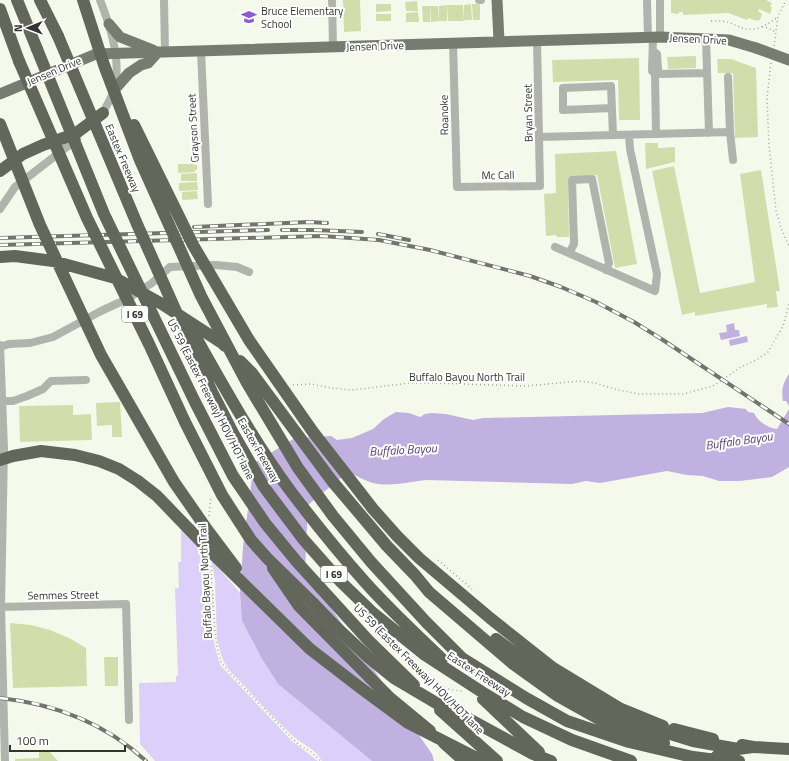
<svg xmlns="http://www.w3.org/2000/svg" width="789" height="761" font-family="'Titillium Web',sans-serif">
<rect width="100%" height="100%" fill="#f5f9eb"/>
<path fill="#dccffa" d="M181 525 206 553 210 568 212 589 214 643 220 665 292 741 318 761H155L140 744 139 683 176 682V676L178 675 175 588H179L178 562H181Z
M211 559 240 593 242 621 262 659 278 684 372 761H322C316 749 301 744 292 735 270 715 251 692 230 671L224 662 221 654 217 640 215 581Z"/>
<path fill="#c0b1e1" d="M734 323 735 330H739L740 336 721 340 719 333 727 332 726 325Z
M747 336 748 342 730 346 729 340Z
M789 374V406L786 401H783C781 390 783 383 789 374Z
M728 407 746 409 748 412 754 413C757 421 768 428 777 429L789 409V467L772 477 740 481H719L703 476 687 475 667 471 600 483 586 481 572 484 426 480C409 482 391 487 373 483 365 481 356 475 348 472L308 505 305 570 432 754 434 761H372L278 684 262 659 242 621 240 593 243 547 254 463 295 438 331 436 337 440 352 438 373 429 384 419 396 412 409 413 420 417 425 414 432 413 446 414 473 420 483 418 702 413Z"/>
<path fill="#d1deac" d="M343 0H360L361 31 344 32Z
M671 0H766L772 3 770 7H772L770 14 759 9 758 11 762 14 760 20H758L757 21 748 18 747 20 728 13 683 15V12H679V14L671 13Z
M417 1 418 11H406L405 2Z
M376 4H391V11L376 12Z
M471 4 472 20H464V5Z
M472 4H480V20H473Z
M447 5H455V14V5H463L464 21H448Z
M447 5V21H439V6Z
M422 6H430V22H423Z
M430 6H438L439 21 431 22Z
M418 12 419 22H406V13Z
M376 14H391V21H376Z
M696 56V68L668 69 667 57Z
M639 58 640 120H619L618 80 553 82 552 60Z
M717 59H731L756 68 758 137 735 138 733 73H718Z
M645 143H658V148L675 147V162L646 169Z
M616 151 637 264 615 268 597 175 568 177 569 237H557L556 235 546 236 544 194 556 193 555 154Z
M178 164H194V165H197V170H195V172L178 173Z
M674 166 700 293 755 282 740 174 761 170 780 291H776L778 307 767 308V304L695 316V312L682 315 652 171Z
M197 173V181H181V174Z
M197 182 198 190 179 191V183Z
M197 191 198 199 182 200V192Z
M120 402 122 437H112V425L97 426 96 403Z
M73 405V415L91 414 92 440 20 442 19 406Z
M10 623 31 625 50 630 69 638 86 648 87 686 13 688Z
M104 657H118V686H105Z
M39 750H48L58 761H15V759L39 758Z"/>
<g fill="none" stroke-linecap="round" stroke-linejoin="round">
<path stroke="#a2a59b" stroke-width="1.5" stroke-dasharray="1 3" stroke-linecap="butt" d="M711 21C743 18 741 44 778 17
M762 27 768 28 776 32
M774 46 778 16 786 0
M771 63 767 98 769 146 776 211 781 228 789 246
M293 385 311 384 331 388 352 390 410 383H433L525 386 580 381 595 383 618 390 639 394H683L713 386 741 367 758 359 768 352 783 326 789 304
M209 516 211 496
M438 560 472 589
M211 566 215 631 217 647 221 662 231 674 287 733 299 745 310 751 321 761
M425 684 453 690 462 691"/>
<path stroke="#b1b3ad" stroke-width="8" d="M100 0C110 25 122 63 114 90 111 99 105 109 100 117
M164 0 165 52
M332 0 333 47
M479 0H481
M647 0 648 37
M660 0V37
M653 37 652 71 655 74
M706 38 709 133
M453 43 457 187 540 186 537 41
M201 51 208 204
M653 51 657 54 658 70 655 74 656 134
M655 74 707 73
M728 77 730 132
M612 108 563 110V88L611 86 613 135
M539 137 730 132 733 160
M0 209 15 187 77 139
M555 247 655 291 657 274 630 149 629 135
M569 253 574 244 572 180 592 179 609 263 606 270
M0 345 4 449 1 607 5 761
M0 347 9 344 30 343 53 337 101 311 129 298 152 283 170 267 216 265 237 267 249 272
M2 401H13L27 396 43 389 51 381 86 380
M0 607 126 604 129 720"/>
<path stroke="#787b70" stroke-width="11" d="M497 0 499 41
M109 24 120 37 153 50
M114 90 129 73 141 65 148 63 158 52
M0 94 96 54 660 37 729 40 756 48"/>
<path stroke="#63675b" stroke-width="12" d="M17 0 37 49
M40 0 58 36
M0 9 19 61
M0 171 23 154 43 145 75 134 103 113
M273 568 299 606 390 698 430 731
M674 729 713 739
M444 743 464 761
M742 745 753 747 789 749"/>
<g stroke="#73756d" stroke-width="4">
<path id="rail" d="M194 227 309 222 327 223
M282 230H315L362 232
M378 234 409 240
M0 238 268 230
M0 245 322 236 379 240 430 250 530 276 561 287 596 302 634 322 663 340 789 424
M0 698C55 704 105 723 146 761"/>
</g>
<use href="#rail" stroke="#fff" stroke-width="2.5" stroke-dasharray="8" stroke-linecap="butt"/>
<path stroke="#787b70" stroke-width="11" d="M756 48 789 60"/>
<path stroke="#63675b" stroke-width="12" d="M83 0 104 65 140 160 201 296 247 383 298 468 333 516 371 562 426 622 462 658 526 698 567 721 629 742 693 757 724 761
M58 36 137 224 212 392 233 433 264 487 303 539 341 582 373 613 425 655 482 692 523 717 572 740 631 761
M37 49 104 214 195 402 233 476 265 523 297 562 368 640 414 685
M19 61 87 218 149 344 185 422 222 495 251 540 267 558 312 602 337 628 368 657 394 678 443 707 469 719 533 754 551 761
M0 124 40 225 101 355 174 482 206 528 236 568
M134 125 193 245 249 340 313 432 373 509 397 536 419 558 490 618 553 668 619 708 663 726
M0 257 15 256 53 261 115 278 162 304 222 343 225 346
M190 327C222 383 253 441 292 493 315 523 339 553 365 582 389 609 416 634 442 659
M240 361 252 373 332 481 387 546 415 575 429 592 512 663 558 696 606 723 664 743
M0 460 13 456 41 451 75 455 99 461 119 469 138 481 157 496 212 553 310 649 362 689 408 723 483 761
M496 639 558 685 622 719 693 741 738 749 753 747
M483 699 539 752
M440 710 497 761
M717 756 739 761"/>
</g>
<defs>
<g id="school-bare" transform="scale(1.2)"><path d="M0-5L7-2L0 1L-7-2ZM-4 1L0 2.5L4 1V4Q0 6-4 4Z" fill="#8d5cd5" stroke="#fff" stroke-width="2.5" paint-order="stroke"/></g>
</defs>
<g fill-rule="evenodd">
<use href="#school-bare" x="249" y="17"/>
</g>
<g text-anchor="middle" stroke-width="4" stroke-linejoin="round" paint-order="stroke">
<g fill="#fff" stroke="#71726e" stroke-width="1">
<rect x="122" y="306" width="26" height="16" rx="3"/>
<rect x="321" y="566" width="26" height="16" rx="3"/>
</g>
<g font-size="10" font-weight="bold" fill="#343530">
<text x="135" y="318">I 69</text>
<text x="334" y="578">I 69</text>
</g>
<g font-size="11" fill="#343530" stroke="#fff" text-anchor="start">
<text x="261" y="15">Bruce Elementary<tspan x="261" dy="13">School</tspan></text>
</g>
<g font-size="11" fill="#343530" stroke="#fff">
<text transform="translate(698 39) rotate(3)" y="4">Jensen Drive</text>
<text transform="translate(375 46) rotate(-2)" y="4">Jensen Drive</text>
<text transform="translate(54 71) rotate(-23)" y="4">Jensen Drive</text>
<text transform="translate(528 113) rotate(-91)" y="4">Bryan Street</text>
<text transform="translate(444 115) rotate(-91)" y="4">Roanoke</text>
<text transform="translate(193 128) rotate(-93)" y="4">Grayson Street</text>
<text transform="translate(123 158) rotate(67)" y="4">Eastex Freeway</text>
<text transform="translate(498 175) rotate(-1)" y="4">Mc Call</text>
<text x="467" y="381">Buffalo Bayou North Trail</text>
<text transform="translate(211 399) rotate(63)" y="4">US 59 (Eastex Freeway) HOV/HOT lane</text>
<text transform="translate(259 450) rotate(60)" y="4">Eastex Freeway</text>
<text transform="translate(205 581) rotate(-93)" y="4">Buffalo Bayou North Trail</text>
<text transform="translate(63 595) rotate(-1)" y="4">Semmes Street</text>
<text transform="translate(419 669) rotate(45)" y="4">US 59 (Eastex Freeway) HOV/HOT lane</text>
<text transform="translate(479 674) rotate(33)" y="4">Eastex Freeway</text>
</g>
<g font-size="12" font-style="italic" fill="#533d78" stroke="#fff">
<text transform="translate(739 441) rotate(-8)" y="4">Buffalo Bayou</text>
<text transform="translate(403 450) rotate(-3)" y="4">Buffalo Bayou</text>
</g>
</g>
<g transform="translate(28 28) rotate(269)" stroke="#ffffff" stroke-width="3" paint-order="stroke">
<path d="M0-3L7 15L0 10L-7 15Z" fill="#343530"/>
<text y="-6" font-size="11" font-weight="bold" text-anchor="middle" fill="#343530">N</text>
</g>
<path d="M10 745v6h115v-6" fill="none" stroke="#343530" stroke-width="2"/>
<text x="16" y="745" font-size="12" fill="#343530" stroke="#ffffff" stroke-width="3" paint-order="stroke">100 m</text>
</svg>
